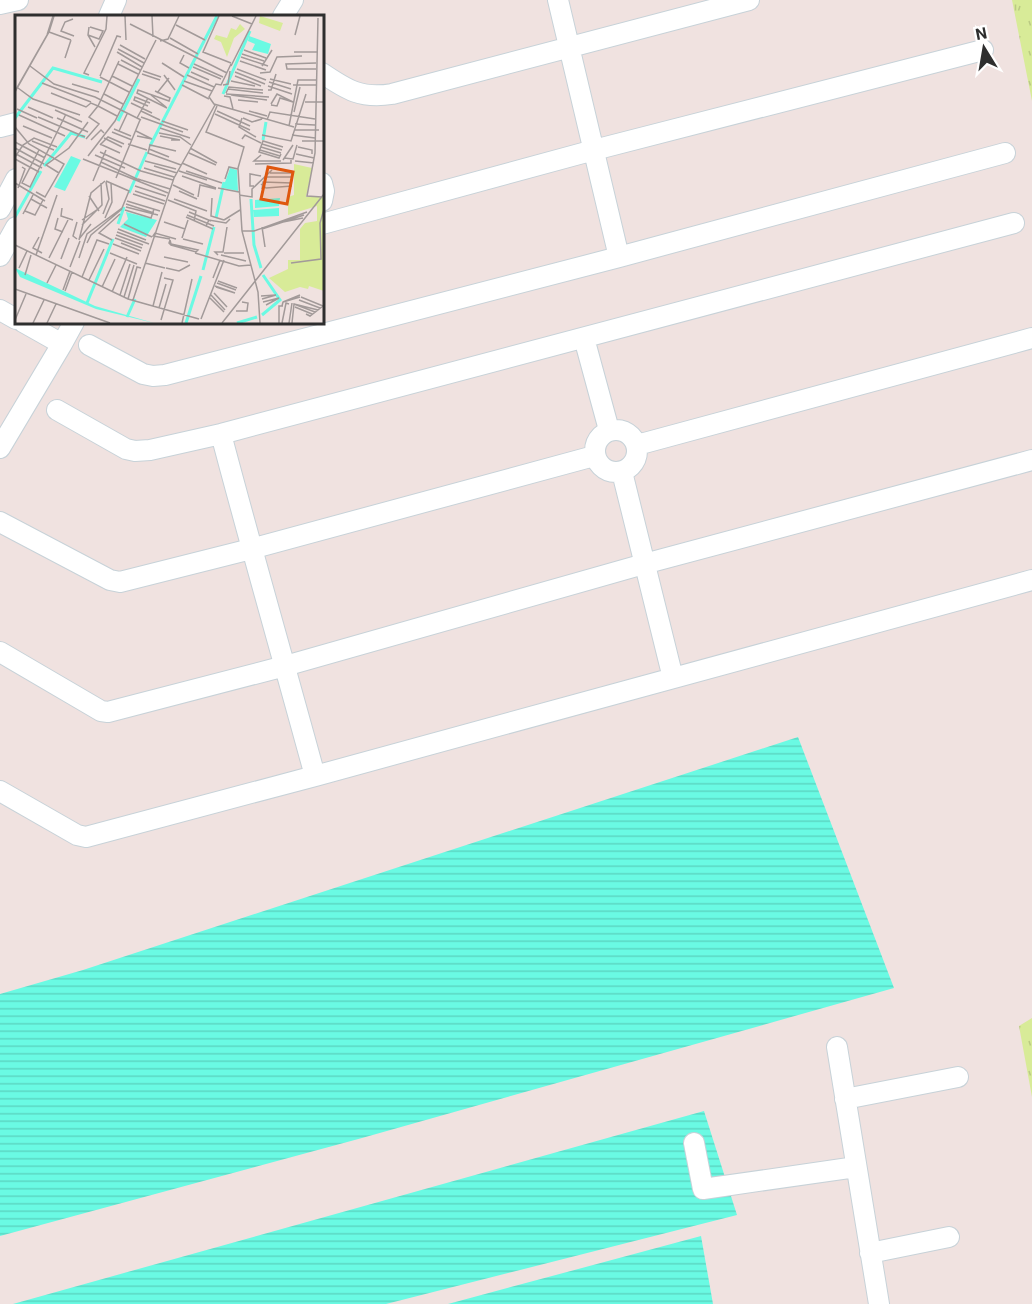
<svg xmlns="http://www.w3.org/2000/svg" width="1032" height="1304" font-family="Roboto,sans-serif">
<defs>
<pattern id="grass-tufts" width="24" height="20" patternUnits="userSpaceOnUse" patternTransform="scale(1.5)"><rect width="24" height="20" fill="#d8eb98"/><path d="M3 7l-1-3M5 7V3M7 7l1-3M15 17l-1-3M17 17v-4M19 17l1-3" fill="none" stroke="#baca83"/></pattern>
<pattern id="water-rules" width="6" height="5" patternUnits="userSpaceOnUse" patternTransform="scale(1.5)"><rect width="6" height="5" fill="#6afae3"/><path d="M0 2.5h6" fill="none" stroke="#5cd7c3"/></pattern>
</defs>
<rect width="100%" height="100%" fill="#f0e2e0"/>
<path fill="url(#grass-tufts)" d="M1012 0H1032V101Z
M1032 1018V1097L1019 1026Z"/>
<path fill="url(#water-rules)" d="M798 737 894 988 362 1138 0 1236V994L83 970Z
M704 1111 737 1215 386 1304H13Z
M701 1236 713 1304H448Z"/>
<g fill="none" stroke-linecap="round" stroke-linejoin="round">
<g stroke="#c7d2d8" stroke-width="22">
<path id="street" d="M558 0 619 257
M0 4 18 0
M109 16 116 0
M283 16 293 0
M322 73C347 90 361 99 392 94L749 0
M0 127 16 123
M322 183 324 191 322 201
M0 209 16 179
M322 224 594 150 983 50
M0 256 16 227
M0 310 16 319
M23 322 62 344 74 322
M584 338 609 430
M89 345 143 374 153 376 165 375 619 257 1005 153
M57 410 126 449 135 451 150 450 221 434 1014 223
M595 451a21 21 0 1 1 42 0a21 21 0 1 1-42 0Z
M221 434C251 548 284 662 315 776
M637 445 1032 338
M0 448 62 344
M622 472 673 678
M0 522 110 580 120 582 251 549 594 456
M0 652 101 711 108 712 285 666 644 564 1032 460
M0 791 77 835 86 837 315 776 1032 580
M837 1047 879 1304
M845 1099 958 1077
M694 1143 703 1189 856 1167
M870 1253 949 1237"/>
</g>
<use href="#street" stroke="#fff" stroke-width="20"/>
</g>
<g transform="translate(15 15)">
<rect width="309" height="309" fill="#f0e2e0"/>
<path d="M245 1 268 8 265 16 244 8ZM279 149 297 153 291 182H309V276L294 271 293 274 285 272 270 277 254 263 273 254V245H285V214L290 208 302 206V191L273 200V182L279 180Z" fill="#d8eb98"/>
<path d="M225 9 230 14 219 23 212 42 206 27 199 24 201 20 212 23 216 13 221 15Z" fill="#d8eb98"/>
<path d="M234 21 256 29 253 39 237 35 240 29 233 26ZM56 141 66 145 50 176 39 172ZM215 153 222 155 223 176 208 173ZM265 183 264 191 240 193V185ZM264 193V201L239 202 238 195ZM111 197 142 205 131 222 105 212 113 204ZM0 253 80 291 139 308 81 294 5 262Z" fill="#6afae3"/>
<path fill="none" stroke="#6afae3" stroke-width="3" d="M208 79 235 16M0 103 38 53 87 67M103 106 124 64M248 125 251 107M135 131 202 1M29 151 56 118 70 122M114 178 132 137M236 184 239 230 246 253M0 202 26 156M201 203 209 167M103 209 109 192M188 255 199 212M72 288 98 224M247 300 265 285 248 260M112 302 120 284M171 308 186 261M222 308 242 302"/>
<path fill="none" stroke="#a29a99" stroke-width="1.5" d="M110 1 111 25M137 1 138 22M204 1 188 37 216 48M217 1 237 9M303 3 300 138 292 181 307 182M58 4 50 7 46 16 59 21M115 9 212 58M161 10 190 25M74 12 73 20 80 32M34 17 56 25M73 20 84 24 88 16 75 12M280 20 285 1M155 23 183 39M145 26 153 24 164 1M105 30 130 44M103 34 129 48M229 35 251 43M102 37 127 52M279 37H302M227 39 249 46M169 40 165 48 174 53M226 42 253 51M50 43 56 25M106 45 125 55M225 46 251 55M147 48 169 62M103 49 123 59M179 49 208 62M216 49 206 70 201 69 194 82 199 89 279 112M15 51 39 69 80 82 126 105M216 51 241 1M247 51 257 35M178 52 206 64M222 54 251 65M301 54H272L271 49 301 48M128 56 146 62M176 57 194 65M220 57 250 69M245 58 255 57 262 42 287 41M127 59 145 65M74 60 69 58 91 14 92 1M149 60 160 75M172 60 199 72M85 61 102 21 106 22M97 61 117 71M220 61 246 71M85 62 114 77M255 64 276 69M169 66 197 76M216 66 240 71M254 67 276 74M27 68 76 87M57 69 84 77M167 70 194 84M208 70 213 69 215 56M278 70H301M253 71 277 79M3 73 18 84 65 100M213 74 248 78M253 75H256L261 59M0 76 32 20 38 1M140 76 155 83 154 86 123 75 122 78 152 93M0 77 34 17 39 1M36 78 71 92 76 88 83 91 104 46M142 78 154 63M211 78 214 72 248 75M89 79 108 89M211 79 254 82M136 80 151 92M216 80 252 85M209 81 215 82 218 94M223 85 243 87M290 87H309M116 88 137 98M256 89 262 79 278 87M256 90 262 91 265 83 278 87M133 91 119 85 120 82 135 88M202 91 191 117 229 132 223 153 227 216 243 277 245 308M13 92 38 103M2 94 22 103M40 95 67 107M126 96 145 105M202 96 235 111M234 96 252 101M279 97 285 72M200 99 235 115M4 100 50 121M23 102 70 122M126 102 168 117M42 103 73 117M122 103 133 83M227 103 224 112 241 122M228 103 237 107 247 104M252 105 255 97 300 104M147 106 173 115M280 109 300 110M8 111 37 123M274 111 283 65H301M0 112 14 129 49 149 30 182 21 177M145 113 175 123M99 114 116 121M279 115H304M104 116 112 99M121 116 137 124 122 121M97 117 117 125M144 118 165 122 176 130M247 120 276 126 291 79M277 120 300 123M145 121 165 125H156M89 123 107 132M71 124 84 109 74 102 83 91 102 101M227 124 230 120 246 128M76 125 86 115 89 118M17 126 39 135M287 126H309M0 127 30 143M85 129 105 138M113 129 132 135M247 129 267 135M85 130 93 122 109 129M246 132 266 138M283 132 297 135V139M0 133 29 149M175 133 202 148M134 134 154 142M24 135 7 168 15 172 51 99M245 135 265 141M161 136 135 130 133 138 166 150M85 137 126 156 158 165M174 138 201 150M1 139 27 153M266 139 264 143 244 137 248 126 268 132M281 139 299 143M80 140 110 153M246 140 239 146H266M73 141 100 106 141 25M0 142 8 130 19 123 42 132M269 143 278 144 282 130M0 144 24 157M68 144 153 178M268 145 278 130M130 146 161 154M280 146 299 148M86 147 124 165H126L123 164M167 148 192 159M240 149 276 148V145M139 151 162 158M129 153 159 162M164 156 192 165M171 156 207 168M44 158 31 150 54 133 73 107M255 158H277M167 161 201 173M252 162H277M101 163 125 105M210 164 214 152 223 154M126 165 155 174M78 166 91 135M0 168 30 186M246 169 251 173 277 171M158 170 179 180M120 171 151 181M239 171H235V159L246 161M3 173 10 154 7 152M203 173 224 177M247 174 248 167 277 168M120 176 150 186M164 176 182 184M118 179 149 189M224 180 237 182V174L257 155M74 181 84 196M183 182 185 170 201 174M197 183 196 201 209 205M16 184 32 193M159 184 192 196M153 185 181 196 179 206M112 186 145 196M111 189 139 198M111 192 143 200M47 193 46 201 58 205M110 195 136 203 139 194M10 196 20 200 28 185M174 197 196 206M8 199 18 180M88 199 94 184 91 167M172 200 199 211M171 202 198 214M43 203 40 214 48 217M90 203 97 187 96 168M67 205 83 194M209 205 225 195M149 207 170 214M268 207 288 203M109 209 137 222M67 210 87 190 86 168M191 211 194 205 211 208 215 204M247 212 250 232M103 214 131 225M247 214 289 200M227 216H239L292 197M102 217 134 229M101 220 128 230M24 222 18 233 27 238M100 223 127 233M167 223 173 205M62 224 58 221 62 207M64 224 76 209M155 224 138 221 140 218 161 224M168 224 188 229M64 225 76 178 90 166M97 225 84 218 105 199M155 225 154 228 156 230 181 237 183 235 156 229 155 225M72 228 76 220 107 194M106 228 126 236M98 229 124 239M0 230 113 284 184 304M95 238 122 249M180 238 224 251 236 250M209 238H229M21 240 42 180M203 240 200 237H208L212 212M206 240 231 246M149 242 173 247M34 243 53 205M64 243 72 219 107 193 114 176 91 166M46 244 54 223M130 248 150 253M276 248 306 244 305 208 309 194M55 252 65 226M4 253 12 236M151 253 164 256 175 250M10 260 16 240M67 262 82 225 94 229M198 263 205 245M74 265 89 234M203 266 222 273M32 268 41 250M202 268 221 275M200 271 220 278 201 272M87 272 100 244M0 274 95 308M48 275 55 256M50 276 57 257M97 277 112 242M199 278 212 292M105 280 115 249M196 280 210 295M246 281 261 280 247 284M109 282 119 250M286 282 308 291 295 301 291 299M195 283 209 297M113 284 122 252 126 253M118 285 159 163 200 90M284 285 305 293M248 287 264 283 251 290M268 287 285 280M279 289 303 295M138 291 147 257M267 291 268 287 285 282M280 292 297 299M144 293 151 269M221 296H232L233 288 227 287M186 304 209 245M0 305 11 279M146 305 158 265 149 263M18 308 29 285M32 308 41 289M167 308 177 264M207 308 309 179M264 308V291H268M267 308 271 288 274 289M274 308 277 288M277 308 279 289 300 297"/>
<path fill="#df570e" fill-opacity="0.15" stroke="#df570e" stroke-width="3" d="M253 152 278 157 272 189 246 184Z"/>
<rect width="309" height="309" fill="none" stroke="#2e2e2e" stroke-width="3"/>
</g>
<g transform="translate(984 48) rotate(349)" stroke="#ffffff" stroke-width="4.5" paint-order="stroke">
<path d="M0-4.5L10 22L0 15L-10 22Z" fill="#2e2e2e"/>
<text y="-9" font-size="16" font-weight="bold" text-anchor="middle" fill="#2e2e2e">N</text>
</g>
</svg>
